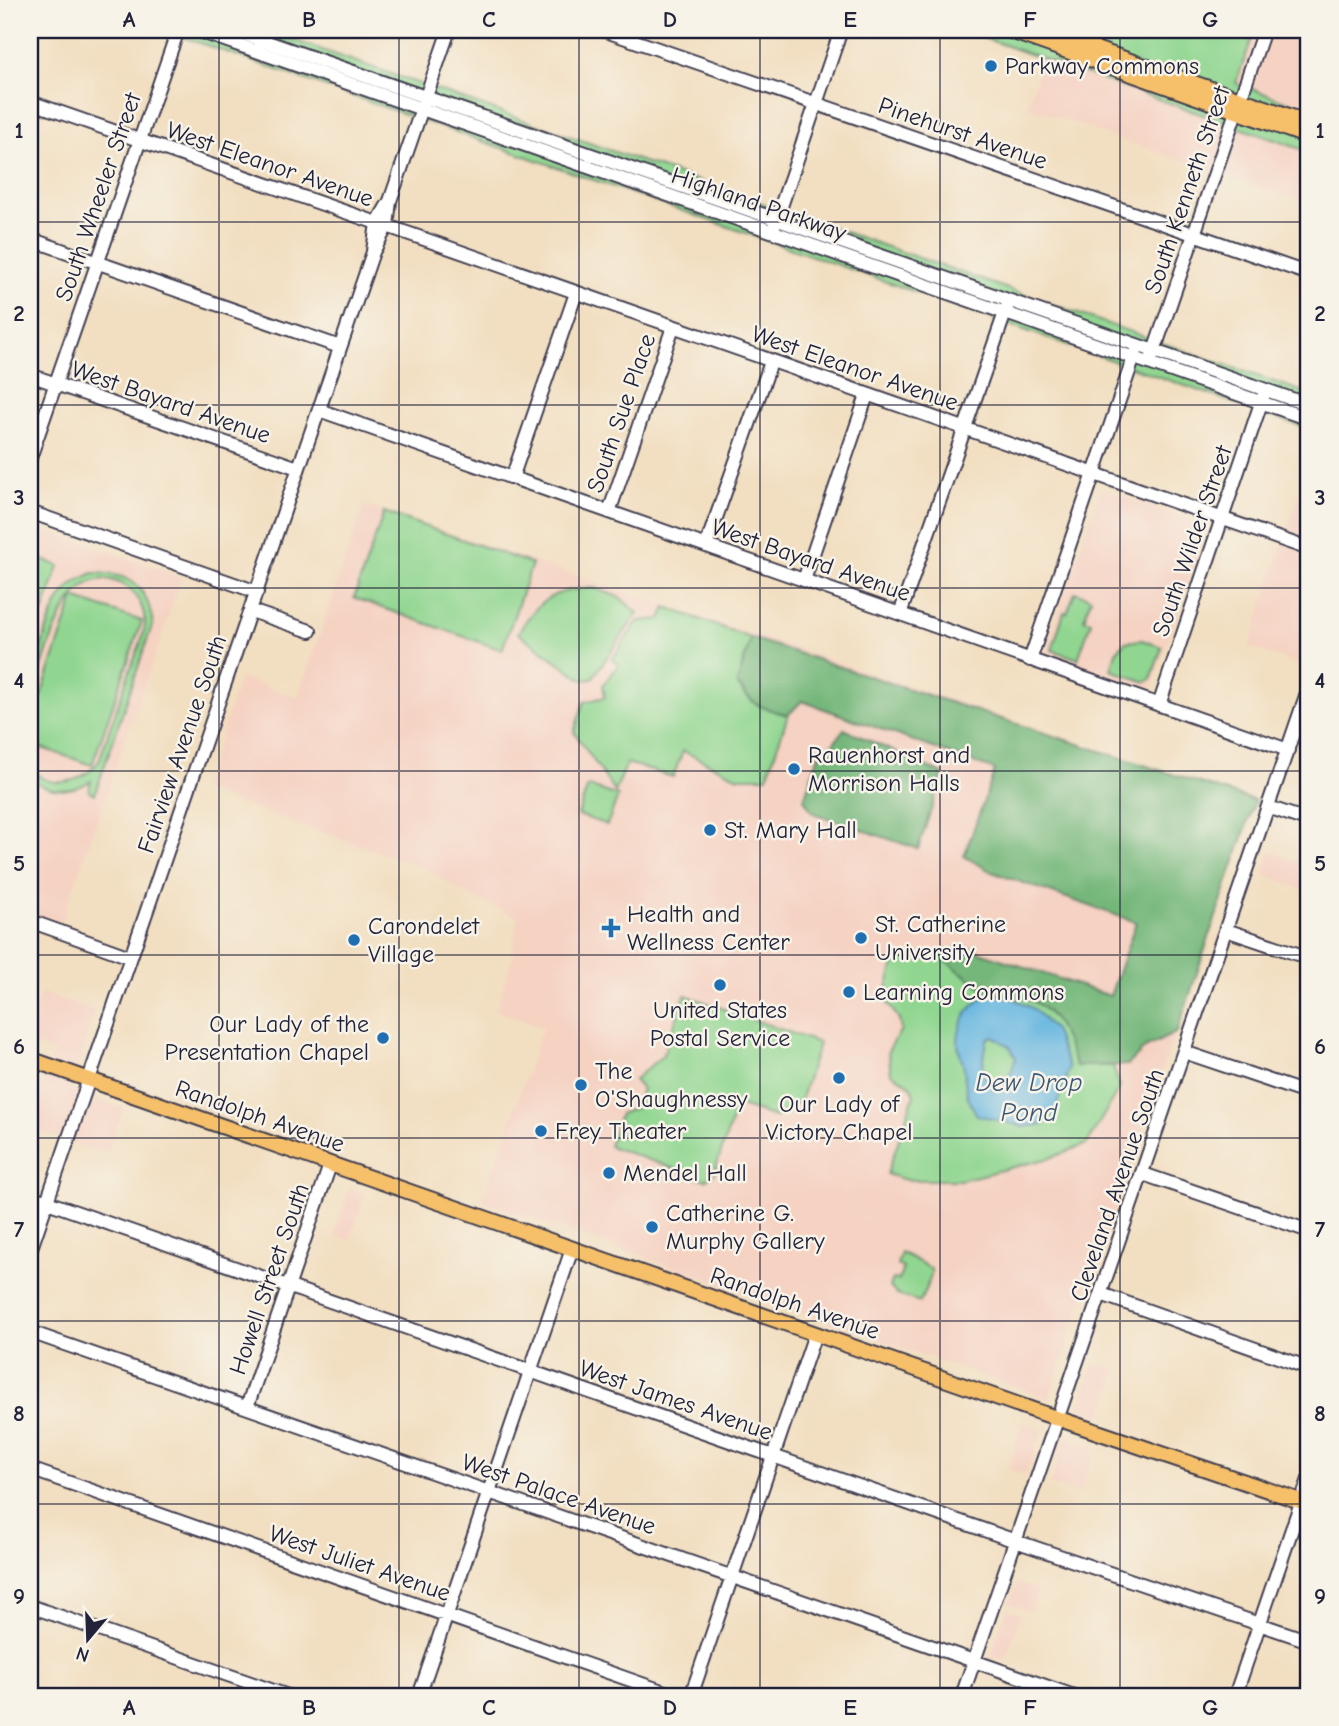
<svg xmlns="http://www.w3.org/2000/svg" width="1339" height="1726" font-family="'Comic Neue',sans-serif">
<rect width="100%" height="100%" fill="#f7f3e8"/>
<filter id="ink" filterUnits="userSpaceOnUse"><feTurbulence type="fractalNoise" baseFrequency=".0143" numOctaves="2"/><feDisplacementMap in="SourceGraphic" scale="14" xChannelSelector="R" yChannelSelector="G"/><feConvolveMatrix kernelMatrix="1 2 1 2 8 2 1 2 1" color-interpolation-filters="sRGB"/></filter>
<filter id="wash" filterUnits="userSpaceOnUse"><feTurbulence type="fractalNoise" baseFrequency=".00686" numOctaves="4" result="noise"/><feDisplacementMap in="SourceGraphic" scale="28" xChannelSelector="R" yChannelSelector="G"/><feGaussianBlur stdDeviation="1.57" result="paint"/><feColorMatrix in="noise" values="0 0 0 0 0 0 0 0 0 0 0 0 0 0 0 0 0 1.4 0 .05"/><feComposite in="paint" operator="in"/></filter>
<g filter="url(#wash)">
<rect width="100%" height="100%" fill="#f2dec0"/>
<path fill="#f5d2c2" d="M1255 30H1309V109L1236 83Z
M1043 58 1309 151V204L1027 107Z
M1309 464V641L1301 665 1249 647Z
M1101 489 1208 526 1151 690 1044 653Z
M364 505 1255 801 1049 1399 482 1201 543 1027 496 1010 512 960 517 917 460 891 426 869 202 790 240 678 298 697Z
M30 525 182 577 60 926 30 916Z
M1270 852 1309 865V892L1262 874Z
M41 992 94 1011 71 1090 123 1109 107 1154 30 1129V1120L54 1052 30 1043V1025Z
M349 1188 365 1193 350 1240 334 1235Z
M1094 1362 1118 1370 1101 1417 1078 1410Z
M1023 1423 1042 1431 1026 1475 1008 1469Z
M1065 1438 1096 1448 1080 1494 1050 1484Z
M1016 1583 1038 1590 1030 1611 1009 1604Z
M1007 1609 1021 1614 1005 1661 990 1657Z"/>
<path fill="#90d690" stroke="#597c66" stroke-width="2" d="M163 30H265L1309 394V429Z
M961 30H1255L1236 83 1309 110V152Z
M384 512 532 564 502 650 354 598Z
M30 546 36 548 33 556 59 566 30 650Z
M93 573C130 573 147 585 153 623L95 794 89 792 91 781C71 793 48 793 30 778V767C49 792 82 783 99 761 109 730 120 700 130 670 135 655 144 639 145 624 145 610 138 595 127 587 66 547 42 672 30 709 30 682 48 611 66 591 73 582 82 578 93 573Z
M594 588 619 597 638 613 592 679 583 680 518 633C539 598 555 589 594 588Z
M1075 592 1091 598 1084 619 1091 622 1078 659 1052 650 1064 612 1067 613Z
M74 598 142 621 92 765 30 744V728Z
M666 607 751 638 737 684C754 708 761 707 788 715L767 777H738L683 751 673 777 627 763 615 792 574 732 584 702 605 697 603 685 619 664 612 659 638 621 661 619Z
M1142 640 1162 647 1151 679 1146 682 1111 670 1116 652 1125 642Z
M588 786 618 796 607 825 578 815Z
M936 953C953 965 971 982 989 991 998 995 1011 994 1021 997 1055 1005 1065 1038 1076 1065L1113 1066 1120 1087 1087 1144 1050 1158 961 1180H906L887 1174 914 1095 910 1085 891 1073 888 1051 901 1030 899 1019 884 998 895 961Z
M685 995 819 1043 800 1101 775 1117 737 1105 714 1173 706 1180 609 1146 620 1114 635 1108 642 1089 634 1080 663 1055Z
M901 1253C912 1257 922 1264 931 1269V1276L920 1302 897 1295 890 1287 893 1279 899 1280 903 1268 897 1265Z"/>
<path fill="#74b77a" stroke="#4b6c5a" stroke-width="2" d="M751 638 1255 801 1177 1032 1145 1048 1128 1065 1076 1066C1065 1038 1055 1005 1021 997 1011 994 998 995 989 991 971 982 953 965 936 953L965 947 1110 996 1136 922 992 872 964 856 995 770 802 701 788 715C761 707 754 708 737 683Z
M844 729 943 774 918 849 813 813 804 799 819 754 826 753Z"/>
<path fill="#65b6e0" stroke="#446c8e" stroke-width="2" fill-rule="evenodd" d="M991 994 1013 998 1034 1009 1054 1030 1069 1068 1056 1110 1043 1124 1024 1127 977 1115C965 1096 966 1090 964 1068 963 1060 957 1050 958 1041 959 1019 971 1002 991 994ZM993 1036 1010 1047 1016 1057 1011 1072 998 1088 987 1081 983 1065 987 1039Z"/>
</g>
<g filter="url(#ink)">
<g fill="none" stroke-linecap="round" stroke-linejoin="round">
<g stroke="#413e4f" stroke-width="16">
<path id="minor" d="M196 30 1309 419
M233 30 1309 405
M603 30 1309 274
M30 102 377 223
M775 224 841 30
M387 226 1309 549
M30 239 340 347
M373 251 377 223 390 201 449 30
M1152 357 1264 30
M30 375 298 468
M319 410 1288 750
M30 458 178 30
M512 478 576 293
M30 512 257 592
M609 512 673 327
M706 546 771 362
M804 580 867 395
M251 611 310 631
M900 614 1007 307
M1030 660 1136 351
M1159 705 1263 397
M1268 807 1309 821
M30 921 130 957
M1226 930 1309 958
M1184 1052 1309 1094
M1143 1174 1309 1231
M30 1196 1027 1545 1309 1641
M30 1251 373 252 387 226 390 201
M1101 1294 1309 1368
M30 1332 1074 1696
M247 1407 330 1165
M30 1469 676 1696
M30 1606 288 1696
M419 1696 572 1249
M691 1696 815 1334
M962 1696 1309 687
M1235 1696 1309 1479"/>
</g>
<g stroke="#413e4f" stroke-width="18">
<path id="major" d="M1008 30 1309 137
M1041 30 1309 123
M30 1059 1036 1411 1309 1504"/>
</g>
<use href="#minor" stroke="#fff" stroke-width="12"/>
<use href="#major" stroke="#f6c06b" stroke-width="14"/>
</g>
</g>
<path fill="none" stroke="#22223b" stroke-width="2" stroke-opacity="0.55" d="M219 30V1696M399 30V1696M579 30V1696M760 30V1696M940 30V1696M1120 30V1696M30 222H1309M30 405H1309M30 588H1309M30 771H1309M30 955H1309M30 1138H1309M30 1321H1309M30 1504H1309"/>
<g fill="#1f6fb2" stroke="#f7f3e8" stroke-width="2.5">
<circle cx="991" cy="66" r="7"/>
<circle cx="794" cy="769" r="7"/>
<circle cx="710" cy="830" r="7"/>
<path d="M607.5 917.5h7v7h7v7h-7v7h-7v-7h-7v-7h7z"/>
<circle cx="861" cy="938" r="7"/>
<circle cx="354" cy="940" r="7"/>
<circle cx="720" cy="985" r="7"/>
<circle cx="849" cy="992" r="7"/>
<circle cx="383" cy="1038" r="7"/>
<circle cx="839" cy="1078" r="7"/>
<circle cx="581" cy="1085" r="7"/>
<circle cx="541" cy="1131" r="7"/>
<circle cx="609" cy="1173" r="7"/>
<circle cx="652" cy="1227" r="7"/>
</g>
<g text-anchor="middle" stroke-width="5" stroke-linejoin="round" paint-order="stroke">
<g font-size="24" fill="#22223b" stroke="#f7f3e8" text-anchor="start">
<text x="1005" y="74">Parkway Commons</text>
<text x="808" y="763">Rauenhorst and<tspan x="808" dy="28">Morrison Halls</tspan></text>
<text x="724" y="838">St. Mary Hall</text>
<text x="627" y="922">Health and<tspan x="627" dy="28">Wellness Center</tspan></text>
<text x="875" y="932">St. Catherine<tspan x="875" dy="28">University</tspan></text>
<text x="368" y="934">Carondelet<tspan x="368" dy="28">Village</tspan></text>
<text x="863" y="1000">Learning Commons</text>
<text x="720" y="1018" text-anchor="middle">United States<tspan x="720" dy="28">Postal Service</tspan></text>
<text x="369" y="1032" text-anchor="end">Our Lady of the<tspan x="369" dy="28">Presentation Chapel</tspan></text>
<text x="595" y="1079">The<tspan x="595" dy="28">O'Shaughnessy</tspan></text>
<text x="839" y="1112" text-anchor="middle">Our Lady of<tspan x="839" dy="28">Victory Chapel</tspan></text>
<text x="555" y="1139">Frey Theater</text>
<text x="623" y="1181">Mendel Hall</text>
<text x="666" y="1221">Catherine G.<tspan x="666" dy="28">Murphy Gallery</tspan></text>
</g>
<g font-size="24" fill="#22223b" stroke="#f7f3e8">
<text transform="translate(963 133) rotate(19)" y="8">Pinehurst Avenue</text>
<text transform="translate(270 164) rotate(19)" y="8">West Eleanor Avenue</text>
<text transform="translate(1187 190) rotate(-71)" y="8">South Kenneth Street</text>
<text transform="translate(98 197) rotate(-71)" y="8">South Wheeler Street</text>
<text transform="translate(759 204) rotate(19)" y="8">Highland Parkway</text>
<text transform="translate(855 368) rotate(19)" y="8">West Eleanor Avenue</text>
<text transform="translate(171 402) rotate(19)" y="8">West Bayard Avenue</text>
<text transform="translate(621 413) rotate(-71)" y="8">South Sue Place</text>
<text transform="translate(1192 541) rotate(-71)" y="8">South Wilder Street</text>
<text transform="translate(811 560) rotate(19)" y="8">West Bayard Avenue</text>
<text transform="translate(182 744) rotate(-71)" y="8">Fairview Avenue South</text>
<text transform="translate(260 1116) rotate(19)" y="8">Randolph Avenue</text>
<text transform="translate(1117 1185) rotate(-71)" y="8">Cleveland Avenue South</text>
<text transform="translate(269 1279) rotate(-71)" y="8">Howell Street South</text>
<text transform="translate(795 1303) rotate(19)" y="8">Randolph Avenue</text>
<text transform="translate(676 1400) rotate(19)" y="8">West James Avenue</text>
<text transform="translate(559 1494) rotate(19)" y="8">West Palace Avenue</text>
<text transform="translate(360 1563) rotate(19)" y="8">West Juliet Avenue</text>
</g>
<g font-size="26" font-style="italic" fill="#395675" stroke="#f7f3e8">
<text x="1029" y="1091">Dew Drop<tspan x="1029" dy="30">Pond</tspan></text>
</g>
</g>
<rect width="1339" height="1726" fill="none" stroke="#f7f3e8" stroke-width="77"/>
<g transform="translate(88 1639) rotate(199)" stroke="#f7f3e8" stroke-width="5" paint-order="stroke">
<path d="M0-5L12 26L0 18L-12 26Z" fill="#22223b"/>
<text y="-10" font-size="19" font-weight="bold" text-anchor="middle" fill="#22223b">N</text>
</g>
<rect x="38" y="38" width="1262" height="1650" fill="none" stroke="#22223b" stroke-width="2.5"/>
<g font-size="23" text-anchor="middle" font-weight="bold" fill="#22223b">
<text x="129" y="27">A</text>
<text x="309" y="27">B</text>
<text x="489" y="27">C</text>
<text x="670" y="27">D</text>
<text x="850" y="27">E</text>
<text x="1030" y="27">F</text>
<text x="1210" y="27">G</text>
<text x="19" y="138">1</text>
<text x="1320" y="138">1</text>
<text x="19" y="321">2</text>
<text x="1320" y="321">2</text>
<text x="19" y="505">3</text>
<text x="1320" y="505">3</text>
<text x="19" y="688">4</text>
<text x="1320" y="688">4</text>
<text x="19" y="871">5</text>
<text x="1320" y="871">5</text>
<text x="19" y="1054">6</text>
<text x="1320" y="1054">6</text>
<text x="19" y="1237">7</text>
<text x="1320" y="1237">7</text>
<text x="19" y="1421">8</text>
<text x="1320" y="1421">8</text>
<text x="19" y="1604">9</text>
<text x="1320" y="1604">9</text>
<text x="129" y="1715">A</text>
<text x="309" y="1715">B</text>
<text x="489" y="1715">C</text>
<text x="670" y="1715">D</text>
<text x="850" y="1715">E</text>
<text x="1030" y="1715">F</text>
<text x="1210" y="1715">G</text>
</g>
</svg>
